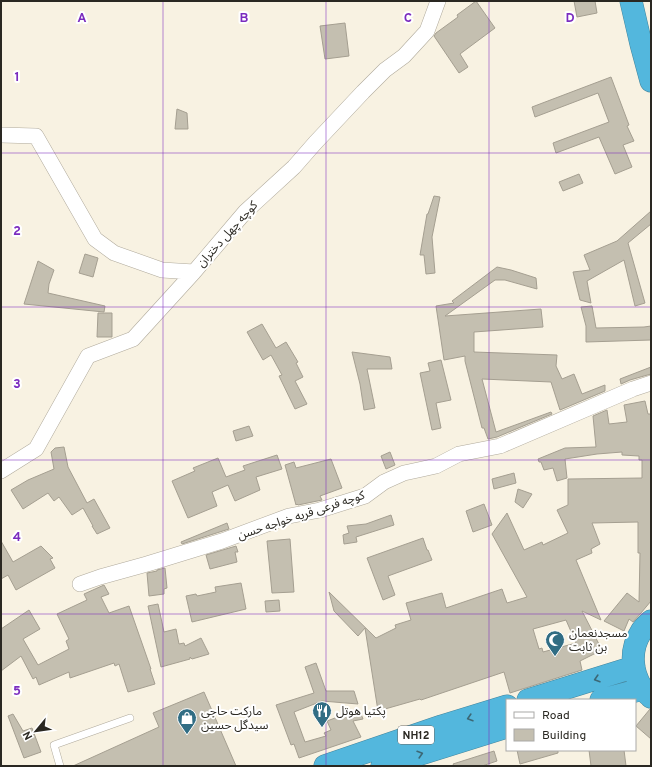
<svg xmlns="http://www.w3.org/2000/svg" width="652" height="767" font-family="Overpass,'Noto Sans Arabic',sans-serif">
<rect width="100%" height="100%" fill="#f8f2e2"/>
<path fill="#c4bfb0" stroke="#a59f91" fill-rule="evenodd" d="M476 1 495 28 460 54 468 67 459 73 434 36 436 33 458 17 457 15Z
M574 1H595L597 13 577 17Z
M345 23 349 56 325 59 320 26Z
M611 77 629 125 627 126 634 141 623 145 632 167 615 174 599 137 556 153 553 143 609 122 598 93 535 117 532 107Z
M177 109 187 113 188 129H175Z
M579 174 583 183 563 191 559 182Z
M434 196 440 197 432 237 435 273 426 274 424 255H420L427 214H428Z
M651 211V224L628 243 645 303 635 306 624 260 587 281 591 303 580 300 573 272 590 270 584 255 617 241Z
M85 254 98 258 93 277 79 273Z
M38 261 54 270 49 284 48 293 105 306 104 312 24 304Z
M497 267 511 270 536 278 537 289 505 280H495L445 316 541 309 543 327 474 332V352L557 355 556 366 562 379 574 374 582 394 605 385V391L560 410 551 382 482 379 496 432 551 412 552 414 497 437 488 439 484 428H482L465 361V356L444 360 436 306 454 303 452 301Z
M592 306 596 328 644 327 651 326V340L586 342V326L581 307Z
M98 313H112V337H97Z
M262 324 276 348 286 342 298 362 296 363 303 377 295 381 307 404 295 409 279 376 282 375 271 355 263 360 247 332Z
M352 352 390 357 392 369H367L375 408 364 410 360 384Z
M441 360 451 400 436 403 441 428 432 430 420 373 430 371 428 363Z
M651 367V374L630 380 621 384 620 379Z
M645 401 648 414H651V601L641 613 633 622 629 619 624 631 604 621 627 593 639 602 640 553H638V522L592 523 600 544 591 549 592 553 576 560 601 620 582 611 602 650 580 661 582 670 510 693 504 672 421 700 420 699 378 711 365 628 358 636 334 611 329 592 376 638 396 628 395 625 411 620 406 603 442 593 446 608 502 589 507 603 527 597 492 534 507 513 524 550 542 542 543 545 568 533 557 510 568 505V479L642 478V460H639V456L622 455V452L597 454 565 459 567 478 557 481 553 468 544 470 541 462H539L538 459 565 448 596 447 593 416 607 410 609 424 627 422 624 405ZM566 620 576 643 543 652 542 648 539 649 533 629Z
M249 426 253 436 236 441 233 431Z
M64 447 68 467 87 503 94 499 110 528 97 534 92 526H93L83 508 72 515 59 497 54 501 48 493 23 509 11 490 28 480 54 469 51 452 55 448Z
M390 452 395 465 386 469 381 456Z
M277 455 282 469 256 477 260 490 235 501 228 485 212 492 217 506 188 518 172 481 195 471 193 468 218 458 226 477 245 470 243 466Z
M331 459 342 488 320 496 322 500 298 505 297 504 296 505 285 465 294 462 296 468Z
M514 473 516 483 494 489 492 479Z
M518 489 532 494 523 508 515 502Z
M484 504 492 525 473 532 466 511Z
M391 515 394 525 356 537 357 542 344 544 343 535 349 533 347 526 366 524Z
M227 523 229 529 182 544 181 542Z
M423 538 427 550H428L432 560 388 576 395 595 383 600 367 558Z
M290 539 294 592 272 593 267 541Z
M1 541 13 562 41 546 53 558 50 559 55 568 16 590 8 575 1 579Z
M236 546 238 552H235L237 562 210 569 206 555Z
M165 568 167 588 164 589V594L149 596 147 573 157 571V570Z
M241 583 246 609 192 622 186 596 196 594 197 596 216 592 215 587Z
M104 585 109 594 101 597 109 613 129 606 151 669H150L155 684 128 692 119 664 115 666 114 663 70 678 69 672 39 685 36 677 33 679 21 656 1 671V629L29 610 40 629 23 639 38 665 69 649 66 641 69 639 57 614 87 600 84 594Z
M279 600 280 611 266 612 265 601Z
M158 604 164 632 176 629 179 644 184 643 185 646 201 638 209 654 192 659 190 657V659L161 667 148 606Z
M316 663 326 691H354L358 704 322 701 294 712 305 742 326 736 324 733 331 730 327 721 359 709 363 719 353 721 361 737 299 758 294 744 291 745 276 705 314 693 305 667Z
M204 692 236 766H73L159 727 153 713Z
M650 709H651V739L636 726Z
M13 714 23 731 32 728 41 752 24 758 8 716Z
M517 750H558V753L520 764Z
M589 750H624L626 766H591Z
M494 751 497 761 482 766H454L453 764Z"/>
<g fill="none" stroke-linecap="round" stroke-linejoin="round">
<g stroke="#b0aa9c" stroke-width="8">
<path id="lane" d="M60 766 54 745 130 718"/>
</g>
<g stroke="#b0aa9c" stroke-width="16">
<path id="street" d="M1 135 36 136 95 239 114 253 162 270 194 272 245 212 294 167 315 143 363 92 385 70 404 56 427 31 438 1
M1 471 36 449 88 356 133 339 194 272
M80 584 100 577 147 564 222 541 289 516 320 510 365 496 384 482 404 473 418 470 436 466 459 454 500 446 633 389 651 383"/>
</g>
<g stroke="#45859c" stroke-width="23">
<path id="highway" d="M631 1 641 44 651 81
M651 621C648 624 643 628 641 632 630 649 631 671 642 688 644 691 648 694 651 697
M528 700 634 667
M601 700 643 689
M325 766 442 726 507 706
M382 766 507 727"/>
</g>
<use href="#lane" stroke="#fff" stroke-width="7"/>
<use href="#street" stroke="#fff" stroke-width="15"/>
<use href="#highway" stroke="#53b7dd" stroke-width="22"/>
</g>
<defs><path id="oneway-chevron" d="M-2-3.5L2.5 0L-2 3.5" fill="none" stroke-width="1.6" stroke-linecap="round" stroke-linejoin="round"/></defs>
<g stroke="#3c6876">
<use href="#oneway-chevron" transform="translate(597 679) rotate(163)"/>
<use href="#oneway-chevron" transform="translate(470 718) rotate(163)"/>
<use href="#oneway-chevron" transform="translate(420 754) rotate(-17)"/>
</g>
<path fill="none" stroke="#7b2cbf" stroke-width="1" stroke-opacity="0.55" d="M163 1V766M326 1V766M489 1V766M1 153H651M1 307H651M1 460H651M1 614H651"/>
<defs>
<g id="mosque-pin" transform="scale(1)"><path d="M0 17L-7.5 6A9.5 9.5 0 1 1 7.5 6Z" fill="#316d84" stroke="#fff"/><path d="M3.5-4.9A6 6 0 1 0 3.5 4.9A5 5 0 1 1 3.5-4.9Z" fill="#fff"/></g>
<g id="restaurant-pin" transform="scale(1)"><path d="M0 17L-7.5 6A9.5 9.5 0 1 1 7.5 6Z" fill="#316d84" stroke="#fff"/><path d="M-5-6h1v4h1v-4h1v4h1v-4h1v5L-1.5 .5V6h-2V.5L-5-1ZM5-6V6H3V1.5H1.5Q1.5-4 5-6Z" fill="#fff"/></g>
<g id="shop-pin" transform="scale(1)"><path d="M0 17L-7.5 6A9.5 9.5 0 1 1 7.5 6Z" fill="#316d84" stroke="#fff"/><path d="M-5-2.5h2.3a2.7 3.5 0 0 1 5.4 0H5L5.5 6h-11ZM-1.5-2.5h3a1.5 2.3 0 0 0-3 0Z" fill="#fff"/></g>
</defs>
<g fill-rule="evenodd">
<use href="#mosque-pin" x="555" y="640"/>
<use href="#restaurant-pin" x="322" y="711"/>
<use href="#shop-pin" x="187" y="718"/>
</g>
<g text-anchor="middle" stroke-width="4" stroke-linejoin="round" paint-order="stroke">
<rect fill="#fff" stroke="#6a6864" stroke-width="1" x="398" y="726" width="36" height="18" rx="3"/>
<g font-size="11" font-weight="bold" fill="#2a2822">
<text x="416" y="739">NH12</text>
</g>
<g font-size="12" fill="#2a2822" stroke="#fff">
<text transform="translate(227 234) rotate(-48)" y="4">کوچه چهل دختران</text>
<text transform="translate(301 515) rotate(-18)" y="4">کوچه فرعی قریه خواجه حسن</text>
</g>
<g font-size="12" fill="#2a2822" stroke="#fff" text-anchor="start">
<text x="569" y="637">مسجدنعمان<tspan x="569" dy="14">بن ثابت</tspan></text>
<text x="201" y="715">مارکت حاجی<tspan x="201" dy="14">سیدگل حسین</tspan></text>
<text x="336" y="715">پکتیا هوتل</text>
</g>
</g>
<g font-size="13" text-anchor="middle" font-weight="bold" fill="#7b2cbf" stroke="#fff" stroke-width="4" stroke-linejoin="round" paint-order="stroke">
<text x="82" y="22">A</text>
<text x="244" y="22">B</text>
<text x="408" y="22">C</text>
<text x="570" y="22">D</text>
<text x="17" y="81">1</text>
<text x="17" y="235">2</text>
<text x="17" y="388">3</text>
<text x="17" y="541">4</text>
<text x="17" y="695">5</text>
</g>
<rect width="652" height="767" fill="none" stroke="#2a2822" stroke-width="4"/>
<rect x="506" y="699" width="130" height="52" fill="#ffffff" stroke="#aaa9a7"/>
<rect x="514" y="712" width="20" height="6" fill="#ffffff" stroke="#aaa9a7"/>
<text x="542" y="719" font-size="12" fill="#2a2822">Road</text>
<rect x="514" y="729" width="20" height="12" fill="#c4bfb0" stroke="#aaa9a7"/>
<text x="542" y="739" font-size="12" fill="#2a2822">Building</text>
<g transform="translate(36 731) rotate(241)" stroke="#ffffff" stroke-width="3" paint-order="stroke">
<path d="M0-3L7 15L0 10L-7 15Z" fill="#2a2822"/>
<text y="-6" font-size="11" font-weight="bold" text-anchor="middle" fill="#2a2822">N</text>
</g>
</svg>
